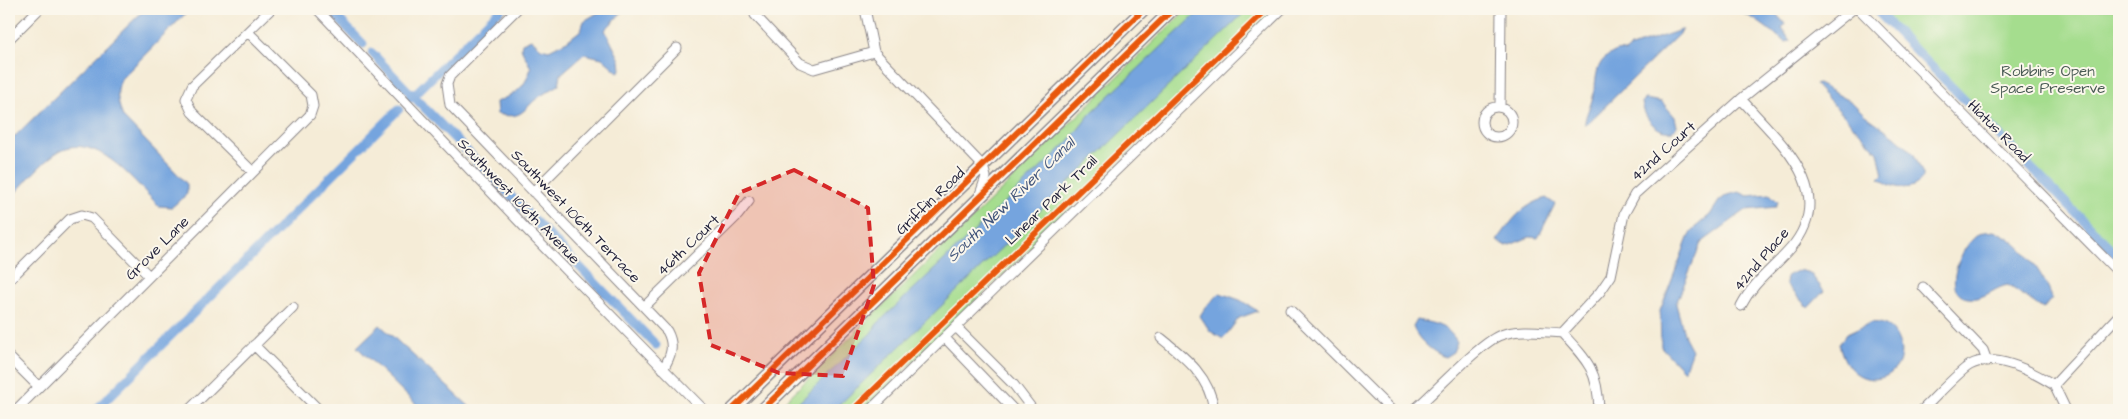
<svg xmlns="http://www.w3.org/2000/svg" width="2128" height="419" font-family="'Architects Daughter',sans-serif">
<rect width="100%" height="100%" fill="#fbf7ec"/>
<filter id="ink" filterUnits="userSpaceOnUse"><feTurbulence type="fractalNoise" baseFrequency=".02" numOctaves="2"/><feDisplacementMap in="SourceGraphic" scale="10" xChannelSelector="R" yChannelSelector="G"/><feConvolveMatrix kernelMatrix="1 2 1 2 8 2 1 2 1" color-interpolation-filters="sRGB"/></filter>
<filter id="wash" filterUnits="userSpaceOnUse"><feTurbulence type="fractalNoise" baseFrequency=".0096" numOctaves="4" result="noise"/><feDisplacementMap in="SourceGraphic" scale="20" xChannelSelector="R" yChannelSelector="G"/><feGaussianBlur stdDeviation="1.12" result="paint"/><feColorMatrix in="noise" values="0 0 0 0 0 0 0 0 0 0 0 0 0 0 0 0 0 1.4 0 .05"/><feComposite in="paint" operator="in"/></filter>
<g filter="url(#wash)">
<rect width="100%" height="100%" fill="#f5ecd7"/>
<path fill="#a5dd8e" stroke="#648064" d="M1187 9H1277L863 410H776Z
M1877 9H2119V253Z"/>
<path fill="#74a4de" stroke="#4b638c" d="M145 9H190L121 79C115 93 118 103 123 117L187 184V194L172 207 159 206C136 184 102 137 66 148 48 154 22 186 9 200V142Z
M604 9H625L605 30 620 60 621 70 618 72 602 58 584 54 561 74 559 85C551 90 542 94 535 100 521 113 520 119 497 114L496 102C516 93 524 90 531 68L521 48 522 43 531 39 541 48 549 50 567 41 581 30 584 21Z
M1202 9H1248L834 410H791L871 333 877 324 1069 141 1091 113Z
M1742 9H1772L1785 24 1782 28 1790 41 1786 42C1773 34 1759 20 1744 14Z
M1681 30H1683L1585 126C1584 117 1590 108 1592 100 1598 83 1592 64 1611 54 1616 51 1620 49 1625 52L1631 47Z
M1818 84 1852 102 1865 115 1896 137 1913 153 1923 174V178C1912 193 1892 189 1879 178L1883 175 1878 152 1815 85Z
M1645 99 1662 102 1675 117 1677 126 1673 131C1656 134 1643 117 1642 101Z
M1739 192 1748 196 1770 194 1778 202 1776 207 1746 210 1701 243 1676 304 1685 337 1692 350 1684 371 1661 347 1660 311 1688 238 1692 230 1710 215 1719 201 1727 195Z
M1546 198 1555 204 1538 238 1530 237 1507 246 1497 241C1512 220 1521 206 1546 198Z
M1993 231C2018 236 2045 276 2052 298L2043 309 2008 285C1996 287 1988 296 1976 298 1934 303 1963 238 1982 233 1985 231 1990 232 1993 231Z
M1799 270 1810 273 1824 291 1808 308 1786 284 1787 276Z
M1220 293 1240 300 1258 311 1239 318 1223 339 1210 331 1200 316C1205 306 1213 300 1220 293Z
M1417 320C1433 323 1448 325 1457 342L1453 352 1445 357C1432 352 1418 340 1413 327Z
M1870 323C1879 321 1889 325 1894 332 1923 377 1851 405 1839 343L1847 334Z
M380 325 470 407 472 410H422L357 347Z"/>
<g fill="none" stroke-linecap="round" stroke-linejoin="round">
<path stroke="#74a4de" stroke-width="9" d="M501 9 413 96 656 345
M1875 9 2119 257
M334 14 363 44
M372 53 413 96 409 99
M96 410 399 109"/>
</g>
</g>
<g filter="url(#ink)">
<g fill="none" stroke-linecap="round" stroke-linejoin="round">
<g stroke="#8c8789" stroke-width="11">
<path id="minor" d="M317 9 530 233 704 410
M517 9 450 76 447 84 450 105 667 331C675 346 671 356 663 369
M865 9 874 52 983 166 986 177 979 197
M1859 9 2119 273
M755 15 800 63 814 69 874 52
M9 39 39 9
M1500 107 1501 9
M1482 122a15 15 0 1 1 30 0a15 15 0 1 1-30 0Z
M253 172 192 112 186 99 192 86 271 9
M533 192 677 48
M9 280 70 219 82 215 92 218 149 276
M1923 287 1983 350 1987 361
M1741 306C1753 282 1774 268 1791 248 1840 190 1778 141 1741 99
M644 307 738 215 749 201
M1290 310 1391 410
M956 327 1014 385 1033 410
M1562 333C1588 361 1598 371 1599 410
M945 338 1014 410
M1161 338C1186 358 1210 377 1214 410
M254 345 319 410
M9 357 39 387
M2054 385 2119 315
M2054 385 2066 410
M16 410 310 115 313 106 311 95 248 32
M189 410 293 307
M870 410 1282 9
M1414 410C1433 394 1482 341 1501 335 1520 328 1542 332 1562 333L1600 292 1611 276 1624 214 1635 194 1741 99 1853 9
M1922 410C1933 400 1959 371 1970 365 1995 351 2033 372 2054 385"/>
</g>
<g stroke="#8c8789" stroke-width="14">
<path id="major" d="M732 410 1144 9
M762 410 1173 9"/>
</g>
<use href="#minor" stroke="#fff" stroke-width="9"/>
<use href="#major" stroke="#fff" stroke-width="11"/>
<g stroke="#fbf7ec" stroke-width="9">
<path id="cycleway" d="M732 410 1144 9
M762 410 1173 9
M853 410 1267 9"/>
</g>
<use href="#cycleway" stroke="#e8590c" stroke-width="6"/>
</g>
</g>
<path fill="#d62828" fill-opacity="0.2" stroke="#d62828" stroke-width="4" stroke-dasharray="10 6" stroke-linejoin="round" d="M794 170 868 208 874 285 843 376 779 373 711 345 699 273 739 193Z"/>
<g text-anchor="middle" stroke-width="4" stroke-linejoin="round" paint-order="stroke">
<g font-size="15" fill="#495a54" stroke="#fbf7ec">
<text x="2048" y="76">Robbins Open<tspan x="2048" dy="17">Space Preserve</tspan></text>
</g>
<g font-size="15" fill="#22223b" stroke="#fbf7ec">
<text transform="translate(1999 131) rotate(45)" y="5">Hiatus Road</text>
<text transform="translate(1663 151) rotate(-42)" y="5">42nd Court</text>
<text transform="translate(1051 200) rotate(-44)" y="5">Linear Park Trail</text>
<text transform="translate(519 201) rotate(46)" y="5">Southwest 106th Avenue</text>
<text transform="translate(930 201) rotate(-44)" y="5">Griffin Road</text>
<text transform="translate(576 216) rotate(46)" y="5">Southwest 106th Terrace</text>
<text transform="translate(688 245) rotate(-44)" y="5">46th Court</text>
<text transform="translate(157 248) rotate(-45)" y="5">Grove Lane</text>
<text transform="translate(1761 259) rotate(-50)" y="5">42nd Place</text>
</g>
<g font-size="16" font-style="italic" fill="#43567c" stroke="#fbf7ec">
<text transform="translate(1010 199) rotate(-44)" y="6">South New River Canal</text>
</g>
</g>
<rect width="2128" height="419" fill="none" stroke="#fbf7ec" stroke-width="30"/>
</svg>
